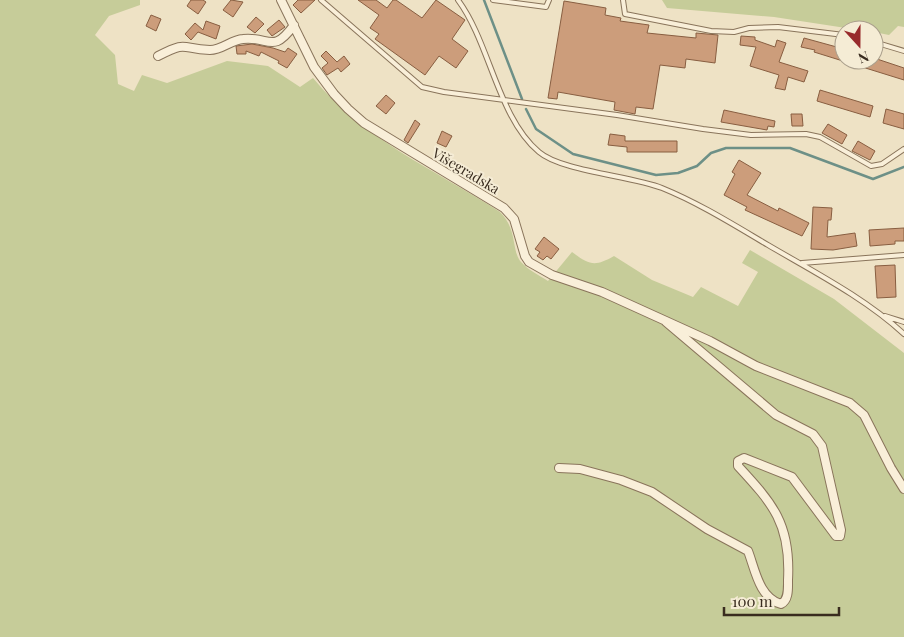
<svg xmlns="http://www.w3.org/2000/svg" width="904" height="637" font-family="'Playfair Display',serif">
<rect width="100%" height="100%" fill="#eee2c5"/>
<path fill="#c6cc99" d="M0 0H140V5L109 16 95 35 115 55 118 84 134 91 142 75 167 83 227 61 268 66 300 87 313 78C364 140 434 169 500 212 518 230 511 250 521 262 528 270 539 275 548 281L572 252C589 265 595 267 614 256L652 280 693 297 701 287 738 306 758 272 742 263 750 250 834 299 904 353V637H0Z
M662 0H904V27L898 26 889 35 874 32V30H859L774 17 667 8Z"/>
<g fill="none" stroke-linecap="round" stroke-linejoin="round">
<path stroke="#6d9087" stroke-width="2.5" d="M484 0 522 99
M526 109 536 129 573 154 656 175 678 173 697 166 711 153 726 148H790L873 179 904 167"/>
</g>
<path fill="#cc9d7b" stroke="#885e41" d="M191 0H203L206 2 198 14 187 6Z
M231 0 243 2 233 17 223 10Z
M298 0H315L301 13 293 5Z
M358 0H376L387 8 393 0H396L422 18 436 0 465 20 452 39 468 51 456 68 439 56 425 75 375 39 379 34 370 28 379 15Z
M564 1 606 8 605 15 621 18 620 21 649 25 647 33 696 38V33L718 35 715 63 686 59 685 68 660 65 653 109 636 107 635 114 614 110 615 102 558 92 557 99 548 98Z
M151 15 161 19 156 31 146 26Z
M256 17 264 24 255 33 247 27Z
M279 20 285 27 272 36 267 30Z
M206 21 220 26 216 39 198 32 191 40 185 34 195 23 203 30Z
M741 36 755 37V40L775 47 777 40 786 43 779 62 808 71 804 82 788 77 785 90 775 88 779 75 750 66 756 47 740 45Z
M804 38 844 49V60L874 58 904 68V80L814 52 815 50 801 47Z
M252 44 273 48 285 52 288 48 297 54 287 68 278 63 279 61 261 52 259 56 246 51V54H237L236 46Z
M326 51 337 62 344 56 350 64 341 72 338 68 327 75 322 68 328 63 321 56Z
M820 90 873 106 870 117 817 101Z
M386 95 395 103 386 114 376 106Z
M886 109 904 114V129L883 123Z
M724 110 775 121 774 127 768 126 767 130 721 122Z
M791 114H802L803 126H792Z
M415 120 420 124 408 143 404 140Z
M828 124 847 135 842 144 822 133Z
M442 131 452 136 446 147 437 143Z
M610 134 625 136V141H677V152H627V147L608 145Z
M858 141 875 151 870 160 852 151Z
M739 160 761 173 747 195 778 211 779 208 809 223 802 236 745 210 747 207 724 195 735 174 732 172Z
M813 207 832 208 831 220H828L827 237 855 233 857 246 833 250 811 249Z
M904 228V241H895V244L870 246 869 230Z
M544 237 559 249 551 259 547 256 543 260 537 256 540 252 535 249Z
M895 265 896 297 877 298 875 266Z"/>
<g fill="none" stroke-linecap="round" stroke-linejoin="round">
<g stroke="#89745b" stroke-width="6">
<path id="service" d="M321 0 422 87 444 92 617 115 703 129 751 135 806 134 820 137 871 166 882 164 904 149
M458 0C490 43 498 118 539 152 561 171 631 176 662 188 699 203 734 225 768 245 814 272 865 298 904 334
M493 0 546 7 549 0
M623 0 625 14 711 31 734 32 749 28 778 27 844 35
M874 42 904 51
M802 263 904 255
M885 316 904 322"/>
</g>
<g stroke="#89745b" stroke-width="10">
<path id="minor" d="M281 0 314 67 334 94 348 109 364 123 504 208 514 219 525 256 529 262 552 275 602 292 710 341 756 366 850 403 864 415 891 468 904 489
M158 56C189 40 180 49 210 50 222 50 231 40 243 39 270 36 272 55 294 25
M559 468 580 469 621 480 652 492 707 529 748 551C755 569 759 598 781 604 789 600 788 588 788 580 791 524 773 504 738 466V461L744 458 792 477 836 536H840L841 530 822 446 813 434 776 415 666 322"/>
</g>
<use href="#service" stroke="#f9efd9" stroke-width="4"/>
<use href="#minor" stroke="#f9efd9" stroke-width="8"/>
</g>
<g text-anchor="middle" stroke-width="4" stroke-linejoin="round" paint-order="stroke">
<g font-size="14" fill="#392c1f" stroke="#f5ecd5">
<text transform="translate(466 171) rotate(31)" y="5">Višegradska</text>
</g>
</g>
<g transform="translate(859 45) rotate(159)"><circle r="24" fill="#f5ecd5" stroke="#aa9f8c"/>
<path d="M0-4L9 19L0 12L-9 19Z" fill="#982b2c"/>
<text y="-8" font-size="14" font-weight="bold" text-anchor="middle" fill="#392c1f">N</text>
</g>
<path d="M724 607v8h115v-8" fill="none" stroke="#392c1f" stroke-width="2.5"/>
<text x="732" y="607" font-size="15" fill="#392c1f" stroke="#f5ecd5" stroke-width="4" paint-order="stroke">100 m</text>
</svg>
